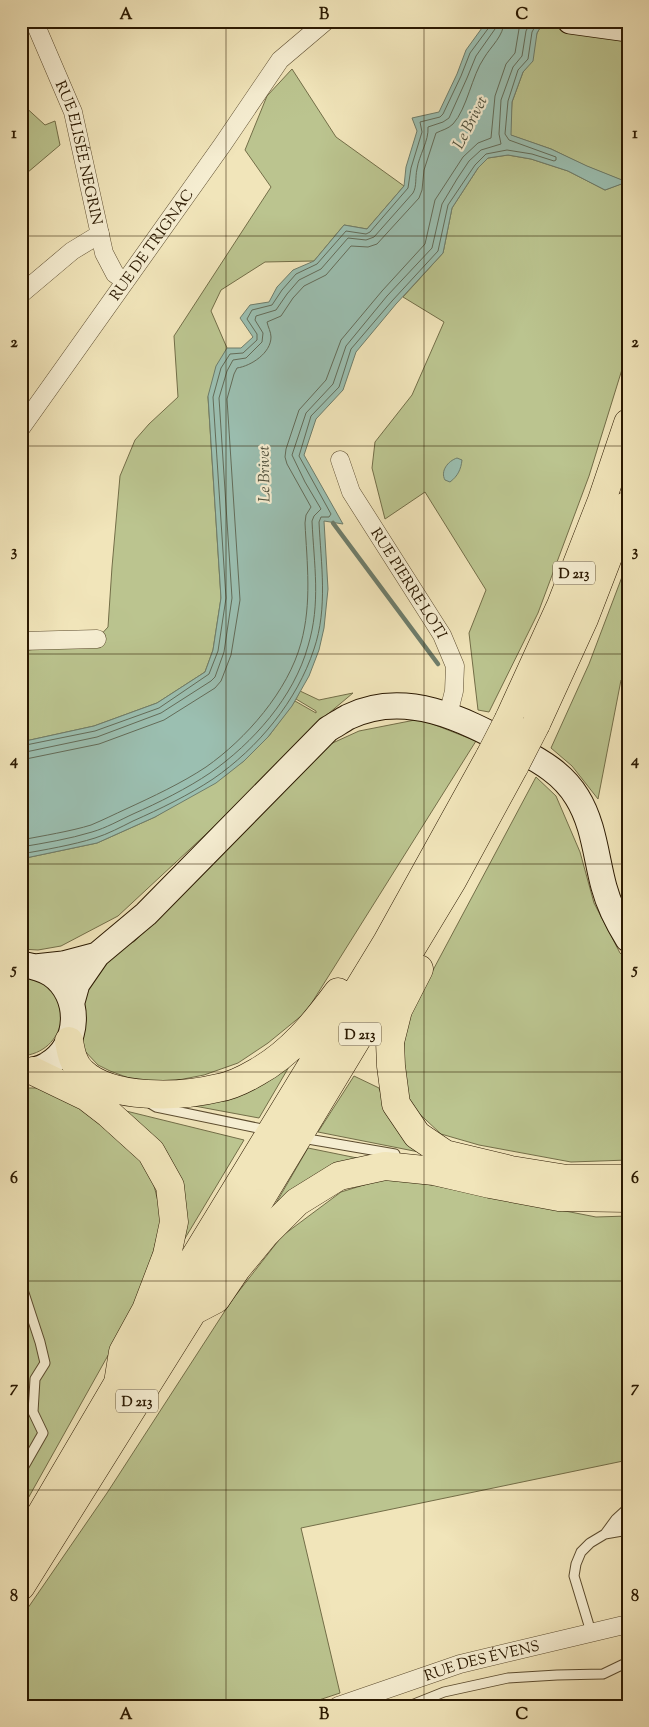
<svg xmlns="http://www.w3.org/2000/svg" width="649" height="1727" font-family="'Sorts Mill Goudy',serif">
<rect width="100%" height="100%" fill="#f1e5ba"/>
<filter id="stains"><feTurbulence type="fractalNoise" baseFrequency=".004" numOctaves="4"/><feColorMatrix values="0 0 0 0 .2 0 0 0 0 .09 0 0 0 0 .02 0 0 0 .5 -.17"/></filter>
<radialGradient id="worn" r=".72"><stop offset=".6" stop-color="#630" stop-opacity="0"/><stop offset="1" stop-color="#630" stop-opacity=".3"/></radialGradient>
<path fill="#bbc48f" stroke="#736e48" d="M544 21H628V350L589 476 538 613 489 712 478 710 469 633 486 590 425 492 385 519 372 468 375 442 412 395 444 322 403 297 443 253 452 208 478 168 488 158 508 155 531 159 568 171 605 190 626 182 586 166 551 149 510 135 512 102 523 72 527 67 537 33Z
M292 69 336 137 404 186 367 229 344 225 314 261 265 262 221 290 211 311 227 348 208 397 221 598 213 650 205 672 157 703 94 726 21 742V650H29L97 639 108 627 112 567 120 476 135 440 149 424 178 397 174 336 271 187 245 150 267 96Z
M21 103 45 125 55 121 60 145 21 178Z
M628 561V680H621L598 799 572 766 551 748 589 664Z
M300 691 319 700 353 693 310 729 261 783 118 916 61 946 38 950 21 949V859L97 843 155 817 244 761 268 737 295 701 316 713V711L296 699Z
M420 719 476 741 306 1012 268 1043 238 1063 204 1075 168 1082 137 1081 110 1071 98 1065 82 1048 81 996 112 954 135 941 326 746 359 731Z
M536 777 556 796 580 852 594 903 620 953 628 961V1160L571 1162 479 1145 441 1134 411 1106 400 1070 408 1017Z
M21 976C26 977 32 977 37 979 76 994 67 1053 21 1056Z
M293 1060 259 1118 189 1105Z
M354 1076 379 1088 387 1112 424 1153 318 1132Z
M21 1088H37L72 1096 150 1170 162 1217 150 1265 125 1325 21 1511Z
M126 1111 244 1140 175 1255 179 1229 125 1115Z
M308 1148 367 1160 265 1222Z
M390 1177 596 1217 628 1216V1460L301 1528 340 1693 301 1706H21V1618L107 1493 232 1300 282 1236 341 1192Z"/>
<path fill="#9bbfb1" stroke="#6e7d6b" d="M487 21H544L537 33 533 61 523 72 512 102 511 135 551 149 587 166 627 182 605 190 568 171 531 159 508 155 488 158 478 168 452 208 443 253 396 304 356 352 343 390 316 419 304 455 343 524 324 521 328 589 324 628 319 650 309 676 292 706 268 737 244 761 216 783 155 817 97 843 21 859V742L94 726 157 703 205 672 213 650 221 598 208 396 216 366 227 348H241L253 337 240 318 250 305 269 302 277 287 293 270 314 261 344 225 367 229 404 186 406 167 417 131 412 118 439 112 457 74 466 50Z
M457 458 462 460C461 469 458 476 450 482L445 480C440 471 448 461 457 458Z"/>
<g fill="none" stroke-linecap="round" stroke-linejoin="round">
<path stroke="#636c59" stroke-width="1" d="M21 746 95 731 159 708 209 674 218 651 226 598 213 397 221 368 230 354 243 353 257 340V334L247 319 252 310 272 305 282 290 296 274 317 264 346 231 366 234 370 232 408 188 411 168 422 132 420 122 440 117 443 114 461 76 470 53 490 26 491 21
M21 753 97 737 161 713 211 681 215 677 224 652 232 598 219 398 227 371 233 360 246 358 262 342 263 333 255 320 256 316 276 310 287 294 299 280 321 269 348 238 366 240 374 237 413 193C417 186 415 178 417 169 419 155 429 141 428 127L443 122 449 118 467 78 476 56 495 29 497 21
M21 760 99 744 164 720 215 688 221 681 231 655 240 600 227 399 234 374 237 368C251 366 271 353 271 337 271 332 268 327 267 322L281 316 293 298 304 286 326 275 351 246 368 247 377 244 419 198 422 190 424 170 436 133C442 130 448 129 453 124 467 109 472 75 484 58 491 46 504 36 504 21
M21 840C42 836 72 831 91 825 103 820 115 814 126 809 152 797 182 783 206 767 246 739 288 691 301 643 312 603 307 563 305 523L306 515 311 507 287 464 285 457 286 449 299 410 326 380 341 340 382 291 425 244 435 200 463 157 478 143 491 138 495 96 506 64 515 53 519 29 522 21
M21 847C45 843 69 839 92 832 106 828 120 820 133 814 158 803 188 788 210 773 253 743 294 697 308 646 321 603 314 565 312 521L314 516 321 509 305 482 292 455 306 413 333 384 346 346 387 296 432 248 442 204 457 179 469 161 481 150 501 144 499 134 501 100 513 67 522 56 526 31 531 21
M21 854C44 850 73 845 95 838 108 834 121 827 133 821 160 809 189 795 213 779 258 748 297 701 314 649 328 608 321 564 319 522L321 517H329L331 514 299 456 311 416 339 387 351 349 392 301 438 251 448 205 475 165 486 154 507 150 532 154 554 161 556 160V157L509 140 505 134 508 101 518 70 528 59 532 32 538 21"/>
<path stroke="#6e7d6b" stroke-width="4.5" d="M333 523 438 664"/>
<g stroke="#5c4c2f" stroke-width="11">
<path id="service" d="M151 1104 156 1107 267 1130
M302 1138 395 1154
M21 1284 40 1342 45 1363 35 1379 33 1412 43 1433 23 1468
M610 1531 628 1519
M605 1534 616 1519 628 1508
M591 1632 574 1576 576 1564 581 1552 590 1543 605 1534 628 1530
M409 1706 444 1692 508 1678 557 1675 603 1674 628 1662"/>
</g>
<g stroke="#5c4c2f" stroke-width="19">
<g id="minor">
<path id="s1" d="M34 21 73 112 104 253 115 274 125 281"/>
<path d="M21 294 72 251 100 234"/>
<path id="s2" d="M21 428 223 144 280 60 326 21"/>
<path id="s3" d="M340 460 351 492 442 635 455 666 454 691 448 715"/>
<path d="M21 641 97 639"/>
<path id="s4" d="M338 1706 460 1664 628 1624"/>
</g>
</g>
<g stroke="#2b1901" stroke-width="27">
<path id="secondary" d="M570 21 628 29
M21 964C31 966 42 968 51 974 82 995 81 1046 47 1065 39 1070 30 1071 21 1072
M35 967 63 964 97 955
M72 1002 77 984 97 955 146 914 328 729C335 725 341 721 348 717 405 689 463 719 513 746 538 760 562 772 577 797 594 824 596 858 604 887 609 906 618 923 628 939"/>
</g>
<g stroke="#2b1901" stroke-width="29">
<path id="primary" d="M21 1548 118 1383 123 1352 146 1310 167 1255 174 1222 170 1186 151 1152 109 1114 87 1097 33 1071
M21 1586 193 1311 216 1299 237 1268 265 1234 297 1202 339 1176 385 1166 434 1171 490 1184 559 1197 628 1198"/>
</g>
<g stroke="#2b1901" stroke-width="29">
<path id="trunk" d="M509 719 561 605 602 500 628 423
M536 724 584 619 628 505
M419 969 398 1010 390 1042 391 1066 396 1104 417 1135 445 1154 511 1170 567 1179H628
M69 1041C71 1052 73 1064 82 1072 111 1100 181 1097 218 1088 232 1086 245 1079 257 1072 291 1053 315 1023 338 992
M193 1311 452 881 515 765
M118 1383 387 942 490 756"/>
</g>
<use href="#service" stroke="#f6eed2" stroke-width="9"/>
<use href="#minor" stroke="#f6eed2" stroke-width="18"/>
<use href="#secondary" stroke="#f6eed2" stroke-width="25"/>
<use href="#primary" stroke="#f1e5ba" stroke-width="28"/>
<use href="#trunk" stroke="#f1e5ba" stroke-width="28"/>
<g stroke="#2b1901" stroke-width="29" stroke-linecap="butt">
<path id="trunk-bridge" d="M490 756 509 719
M515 765 536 724"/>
</g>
<use href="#trunk-bridge" stroke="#f1e5ba" stroke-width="28"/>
</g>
<path fill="none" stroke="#2b1901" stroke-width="1" stroke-opacity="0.55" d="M226 21V1706M424 21V1706M21 236H628M21 446H628M21 654H628M21 864H628M21 1072H628M21 1281H628M21 1490H628"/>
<g text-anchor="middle" stroke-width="4.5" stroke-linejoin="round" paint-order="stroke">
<g fill="#f6eed2" stroke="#685940" stroke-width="1">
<rect x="553" y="561.5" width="42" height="23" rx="4"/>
<rect x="339" y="1022.5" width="42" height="23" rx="4"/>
<rect x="116" y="1389.5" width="42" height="23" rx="4"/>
</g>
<g font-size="14" font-weight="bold" fill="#2b1901">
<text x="574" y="578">D 213</text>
<text x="360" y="1039">D 213</text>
<text x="137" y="1406">D 213</text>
</g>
<g font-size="15" fill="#2b1901" stroke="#f6eed2">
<text dy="5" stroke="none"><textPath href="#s1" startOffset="140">RUE ELISÉE NEGRIN</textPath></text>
<text dy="5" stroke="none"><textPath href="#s2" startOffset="225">RUE DE TRIGNAC</textPath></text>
<text dy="5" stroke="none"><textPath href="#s3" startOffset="142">RUE PIERRE LOTI</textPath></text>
<text dy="5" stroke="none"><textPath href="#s4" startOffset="151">RUE DES ÉVENS</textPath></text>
</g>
<g font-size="16" font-style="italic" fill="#52533f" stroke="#f6eed2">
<text transform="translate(469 122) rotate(-63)" y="6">Le Brivet</text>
<text transform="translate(263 474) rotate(-91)" y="6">Le Brivet</text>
</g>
</g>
<rect width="649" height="1727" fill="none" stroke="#f1e5ba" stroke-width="55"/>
<rect x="28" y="28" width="594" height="1672" fill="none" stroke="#2b1901" stroke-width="2"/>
<g font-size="16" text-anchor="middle" font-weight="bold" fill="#2b1901">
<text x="126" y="19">A</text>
<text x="324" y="19">B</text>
<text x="522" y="19">C</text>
<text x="14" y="138">1</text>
<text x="635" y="138">1</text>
<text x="14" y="347">2</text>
<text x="635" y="347">2</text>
<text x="14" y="556">3</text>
<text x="635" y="556">3</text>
<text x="14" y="765">4</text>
<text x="635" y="765">4</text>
<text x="14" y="974">5</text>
<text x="635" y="974">5</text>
<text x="14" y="1183">6</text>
<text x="635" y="1183">6</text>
<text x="14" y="1392">7</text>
<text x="635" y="1392">7</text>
<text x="14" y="1601">8</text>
<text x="635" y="1601">8</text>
<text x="126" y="1719">A</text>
<text x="324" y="1719">B</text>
<text x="522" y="1719">C</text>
</g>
<rect width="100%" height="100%" filter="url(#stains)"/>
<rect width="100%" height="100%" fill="url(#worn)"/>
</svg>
